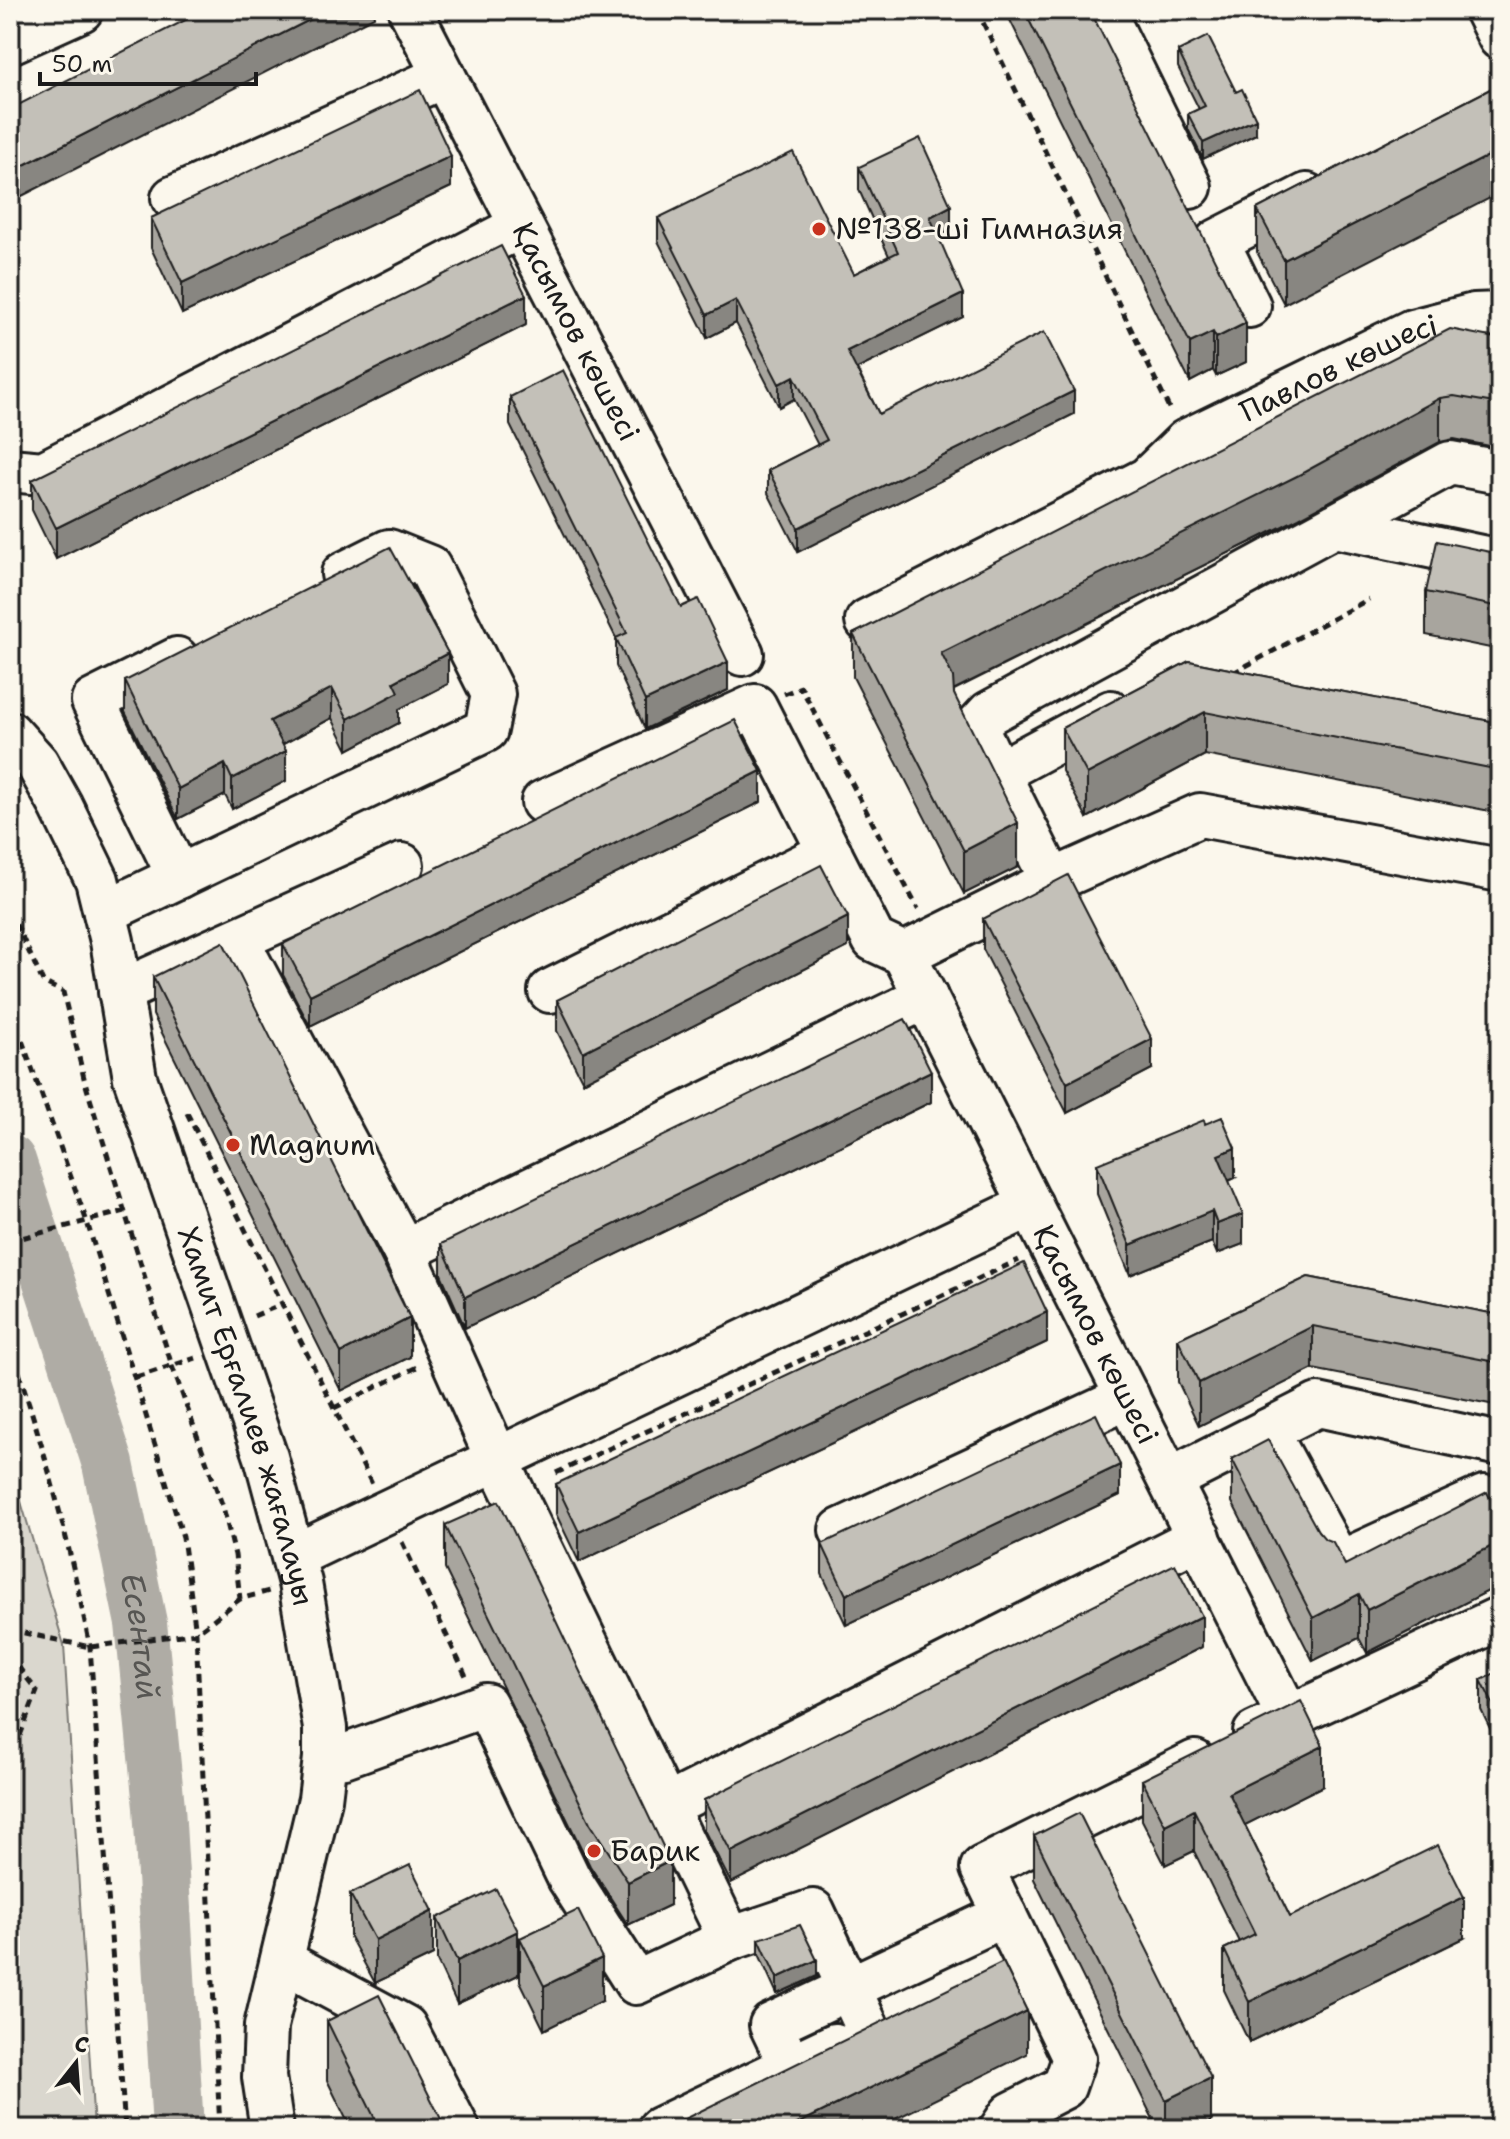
<svg xmlns="http://www.w3.org/2000/svg" width="1510" height="2139" font-family="'Shantell Sans',sans-serif">
<rect width="100%" height="100%" fill="#fbf7ec"/>
<filter id="ink" filterUnits="userSpaceOnUse"><feTurbulence type="fractalNoise" baseFrequency=".0125" numOctaves="2"/><feDisplacementMap in="SourceGraphic" scale="16" xChannelSelector="R" yChannelSelector="G"/><feConvolveMatrix kernelMatrix="1 2 1 2 8 2 1 2 1" color-interpolation-filters="sRGB"/></filter>
<g filter="url(#ink)">
<path fill="#dad7ce" stroke="#7b7a75" stroke-width="2" d="M10 1465 64 1645 94 2129H10Z"/>
<g fill="none" stroke-linecap="round" stroke-linejoin="round">
<path stroke="#afaca5" stroke-width="52" id="s1" d="M10 1161 108 1464 141 1623 159 1807 178 2129"/>
<g stroke="#1c1c1c" stroke-width="48">
<g id="minor">
<path id="s2" d="M410 10 742 654"/>
<path d="M1103 10 1190 187"/>
<path d="M1486 10 1500 38"/>
<path d="M10 42 81 10"/>
<path d="M173 198 444 76"/>
<path d="M1249 306 1217 241 1307 195"/>
<path d="M10 470 43 473 521 226"/>
<path d="M1334 526 1500 561"/>
<path id="s3" d="M867 621 1147 479 1186 441 1412 331 1474 315 1500 314"/>
<path d="M177 659 93 701 179 877"/>
<path d="M1111 712 998 773 976 727 989 713 1450 463 1500 472"/>
<path id="s4" d="M10 733 37 763 61 806 97 880 112 941 135 1078 266 1457 300 1583 325 1728V1758L320 1799 266 2026 264 2077 272 2129"/>
<path d="M998 773 1052 881"/>
<path d="M543 802 755 706 874 940 904 954"/>
<path d="M105 912 486 730 493 694 429 567 389 551 343 574"/>
<path d="M237 940 404 1251 498 1461 730 1939"/>
<path id="s5" d="M904 954 1288 1716"/>
<path d="M904 954 1052 881 1200 815 1500 870"/>
<path d="M550 991 830 852"/>
<path d="M120 992 402 865"/>
<path d="M404 1251 926 997"/>
<path d="M1267 1431 1339 1563 1484 1497 1500 1502"/>
<path d="M1170 1480 1318 1405 1500 1444"/>
<path d="M841 1530 1128 1397"/>
<path d="M294 1556 1031 1205"/>
<path d="M1255 1733 1500 1618"/>
<path d="M325 1758 344 1756 486 1705 569 1878 636 1983 730 1939 813 1911 868 2029"/>
<path d="M665 1807 1199 1537"/>
<path d="M282 1961 405 2027 458 2129"/>
<path d="M791 2067 771 2025 1005 1915"/>
<path d="M659 2129 835 2045"/>
<path d="M1001 2129 1011 2114 1064 2087 1074 2058 982 1868 1195 1762"/>
</g>
</g>
<path stroke="#1c1c1c" stroke-width="5" stroke-dasharray="8 6" stroke-linecap="butt" d="M977 10 1171 412
M1233 673 1369 599
M784 694 801 687 918 909
M10 911 43 982 63 992 85 1082 172 1366 223 1507 235 1555 240 1599
M10 1015 23 1043 87 1222 183 1537 196 1633 220 2129
M187 1113 372 1484
M10 1241 125 1211
M254 1316 282 1304
M10 1346C44 1444 70 1546 90 1647L125 2129
M136 1377 196 1358
M334 1408 419 1366
M556 1473 1019 1260
M402 1542 467 1678
M10 1630 90 1647 196 1633 240 1599 269 1591
M10 1656 37 1691 10 1762"/>
<use href="#minor" stroke="#fbf7ec" stroke-width="42"/>
</g>
<path fill="#a8a59e" stroke="#1c1c1c" stroke-width="2" d="M1005 10H1090L1246 362 1216 376 1213 370 1190 382Z
M1375 10H1409L1380 21Z
M1178 51 1256 134 1203 159 1188 129V114L1199 109 1178 67Z
M1500 84 1284 304 1257 252V209Z
M859 167 951 230 938 236 963 317 857 369 879 414H1074L798 552 768 493V470L818 445 794 399 779 407 736 323 707 338 658 241V218L854 274 889 256 859 190Z
M451 187 182 314 151 248V218Z
M526 325 56 559 32 510V480Z
M1500 339V448L1454 439 1440 442 1299 518 954 690V694L1018 867 964 894 853 677V634Z
M510 397 681 607 728 690 645 729 616 666V638L510 425Z
M1500 554V650L1426 635V592Z
M1189 661 1500 723V813L1205 755 1087 818 1062 771V728Z
M125 681 448 684 399 709V723L348 750 332 718 283 744 286 781 232 809 225 795 178 819 125 712Z
M761 802 310 1026 283 975V944Z
M983 919 1152 1069 1067 1113 983 949Z
M848 947 583 1082 557 1031V1000Z
M153 977 410 1357 341 1391 153 1015Z
M931 1102 465 1328 441 1274V1244Z
M1097 1164 1235 1178 1229 1181 1243 1244 1217 1254 1212 1242 1130 1275 1097 1194Z
M1308 1277 1500 1315V1406L1313 1369 1199 1426 1178 1382V1339Z
M1047 1342 579 1562 556 1514V1484Z
M1232 1459 1318 1531 1345 1565 1500 1518V1585L1367 1653 1359 1638 1313 1661 1232 1502Z
M1120 1495 846 1625 822 1574V1544Z
M445 1525 670 1905 628 1925 590 1866 445 1569Z
M1202 1647 731 1883 704 1830V1800Z
M1500 1671V1749L1481 1710V1680Z
M1142 1780 1323 1786 1245 1825 1290 1917 1464 1938 1249 2042 1224 1990V1949L1239 1942 1194 1851 1165 1865 1142 1820Z
M1034 1836 1211 2122 1196 2129H1158L1034 1879Z
M350 1894 433 1955 375 1983 350 1937Z
M437 1918 518 1975 457 2004 437 1961Z
M520 1938 602 2001 544 2030 520 1981Z
M759 1939 817 1976 777 1994 759 1954Z
M327 2021 446 2129H351L327 2080Z"/>
<path fill="#888681" stroke="#1c1c1c" stroke-width="2" d="M329 10H374V17L10 202V172Z
M1380 10H1409L1380 21Z
M1256 119V134L1203 159V143Z
M1500 150V193L1284 304V260Z
M451 156V187L182 314V283Z
M951 206V230L930 240V217Z
M963 294V317L847 374V351Z
M526 295V325L56 559V528Z
M736 300V323L707 338V315Z
M1246 323V362L1216 376V338Z
M1213 332V370L1190 382V343Z
M794 376V399L779 407V384Z
M1074 391V414L798 552V528Z
M1440 398V442L1299 518 941 696V653Z
M13 558V588L10 590V559Z
M448 653V684L399 709V723L348 750V719L394 682Z
M728 662V690L645 729V701Z
M332 688V718L270 751V721Z
M1205 712V755L1087 818V774Z
M286 751V781L232 809V779Z
M225 764V795L178 819V789Z
M761 771V802L310 1026V995Z
M1018 823V867L964 894V851Z
M848 917V947L583 1082V1052Z
M1152 1039V1069L1067 1113V1083Z
M931 1071V1102L465 1328V1297Z
M1235 1148V1178L1218 1185V1155Z
M1212 1211V1242L1130 1275V1245Z
M1243 1214V1244L1217 1254V1224Z
M1047 1312V1342L579 1562V1532Z
M410 1318V1357L341 1391V1353Z
M1313 1326V1369L1199 1426V1383Z
M1120 1465V1495L846 1625V1595Z
M1500 1542V1585L1367 1653V1610Z
M1359 1594V1638L1313 1661V1618Z
M1202 1616V1647L731 1883V1852Z
M1323 1746V1786L1229 1833V1793Z
M1194 1810V1851L1165 1865V1825Z
M670 1861V1905L628 1925V1882Z
M1464 1897V1938L1249 2042V2002Z
M433 1911V1955L375 1983V1940Z
M518 1931V1975L457 2004V1961Z
M602 1958V2001L544 2030V1986Z
M817 1960V1976L777 1994V1978Z
M1027 2011V2054L875 2129H787Z
M1211 2078V2122L1196 2129H1166V2100Z"/>
<path fill="#c3c0b8" stroke="#1c1c1c" stroke-width="2" d="M205 10H329L10 172V109Z
M1024 10H1090L1246 323 1216 338 1213 332 1190 343Z
M1208 36 1236 92 1242 89 1256 119 1203 143 1188 114 1205 106 1178 51Z
M1500 84V150L1284 260 1257 209Z
M420 90 451 156 182 283 151 218Z
M920 138 951 206 930 217 963 294 847 351 879 414 1044 332 1074 391 798 528 768 470 827 440 794 376 779 384 736 300 707 315 658 218 793 152 854 274 898 252 859 167Z
M501 246 526 295 56 528 32 480Z
M1450 329 1500 339V404L1454 396 1440 398 1299 475 941 653 953 677 954 694 1018 823 964 851 853 634Z
M563 370 681 607 698 599 728 662 645 701 616 638 627 633 510 397Z
M1437 541 1500 554V607L1426 592Z
M390 547 448 653 394 682 399 692 348 719 332 688 270 721 286 751 232 779 225 764 178 789 125 681Z
M1189 661 1500 723V770L1205 712 1087 774 1062 728Z
M735 720 761 771 310 995 283 944Z
M821 865 848 917 583 1052 557 1000Z
M1068 875 1152 1039 1067 1083 983 919Z
M223 942 410 1318 341 1353 153 977Z
M905 1019 931 1071 465 1297 441 1244Z
M1222 1117 1235 1148 1218 1155 1243 1214 1217 1224 1212 1211 1130 1245 1097 1164 1204 1120 1205 1124Z
M1024 1263 1047 1312 579 1532 556 1484Z
M1308 1277 1500 1315V1363L1313 1326 1199 1383 1178 1339Z
M1096 1414 1120 1465 846 1595 822 1544Z
M1268 1440 1318 1531 1325 1539 1333 1542 1345 1565 1487 1492 1500 1518V1542L1367 1610 1359 1594 1313 1618 1232 1459Z
M499 1501 670 1861 628 1882 590 1823 445 1525Z
M1175 1564 1202 1616 731 1852 704 1800Z
M1500 1671V1718L1481 1680Z
M1301 1701 1323 1746 1229 1793 1290 1917 1438 1845 1464 1897 1249 2002 1224 1949 1255 1934 1194 1810 1165 1825 1142 1780Z
M1079 1813 1211 2078 1166 2100 1034 1836Z
M410 1865 433 1911 375 1940 350 1894Z
M496 1889 518 1931 457 1961 437 1918Z
M578 1910 602 1958 544 1986 520 1938Z
M800 1925 817 1960 777 1978 759 1939Z
M1003 1962 1027 2011 787 2129H664Z
M379 1995 446 2129H380L327 2021Z"/>
</g>
<g fill="#c8321e" stroke="#fbf7ec" stroke-width="3">
<circle cx="819" cy="229" r="8"/>
<circle cx="233" cy="1145" r="8"/>
<circle cx="594" cy="1851" r="8"/>
</g>
<g text-anchor="middle" stroke-width="6" stroke-linejoin="round" paint-order="stroke">
<g font-size="30" fill="#1c1c1c" stroke="#fbf7ec" text-anchor="start">
<text x="835" y="239">№138-ші Гимназия</text>
<text x="249" y="1155">Magnum</text>
<text x="610" y="1861">Барик</text>
</g>
<g font-size="30" fill="#1c1c1c" stroke="#fbf7ec">
<text dy="10" stroke="none"><textPath href="#s2" startOffset="362">Қасымов көшесі</textPath></text>
<text dy="10" stroke="none"><textPath href="#s3" startOffset="538">Павлов көшесі</textPath></text>
<text dy="10" stroke="none"><textPath href="#s5" startOffset="426">Қасымов көшесі</textPath></text>
<text dy="10" stroke="none"><textPath href="#s4" startOffset="730">Хамит Ерғалиев жағалауы</textPath></text>
</g>
<g font-size="32" font-style="italic" fill="#575653" stroke="#fbf7ec">
<text dy="11" stroke="none"><textPath href="#s1" startOffset="494">Есентай</textPath></text>
</g>
</g>
<rect width="1510" height="2139" fill="none" stroke="#fbf7ec" stroke-width="40"/>
<rect x="20" y="20" width="1470" height="2099" fill="none" stroke="#1c1c1c" stroke-width="3" filter="url(#ink)"/>
<g transform="translate(76 2063) rotate(17)" stroke="#fbf7ec" stroke-width="6" paint-order="stroke">
<path d="M0-6L14 30L0 20L-14 30Z" fill="#1c1c1c"/>
<text y="-12" font-size="22" font-weight="bold" text-anchor="middle" fill="#1c1c1c">С</text>
</g>
<path d="M40 72v12h216v-12" fill="none" stroke="#1c1c1c" stroke-width="4"/>
<text x="52" y="72" font-size="24" fill="#1c1c1c" stroke="#fbf7ec" stroke-width="6" paint-order="stroke">50 m</text>
</svg>
